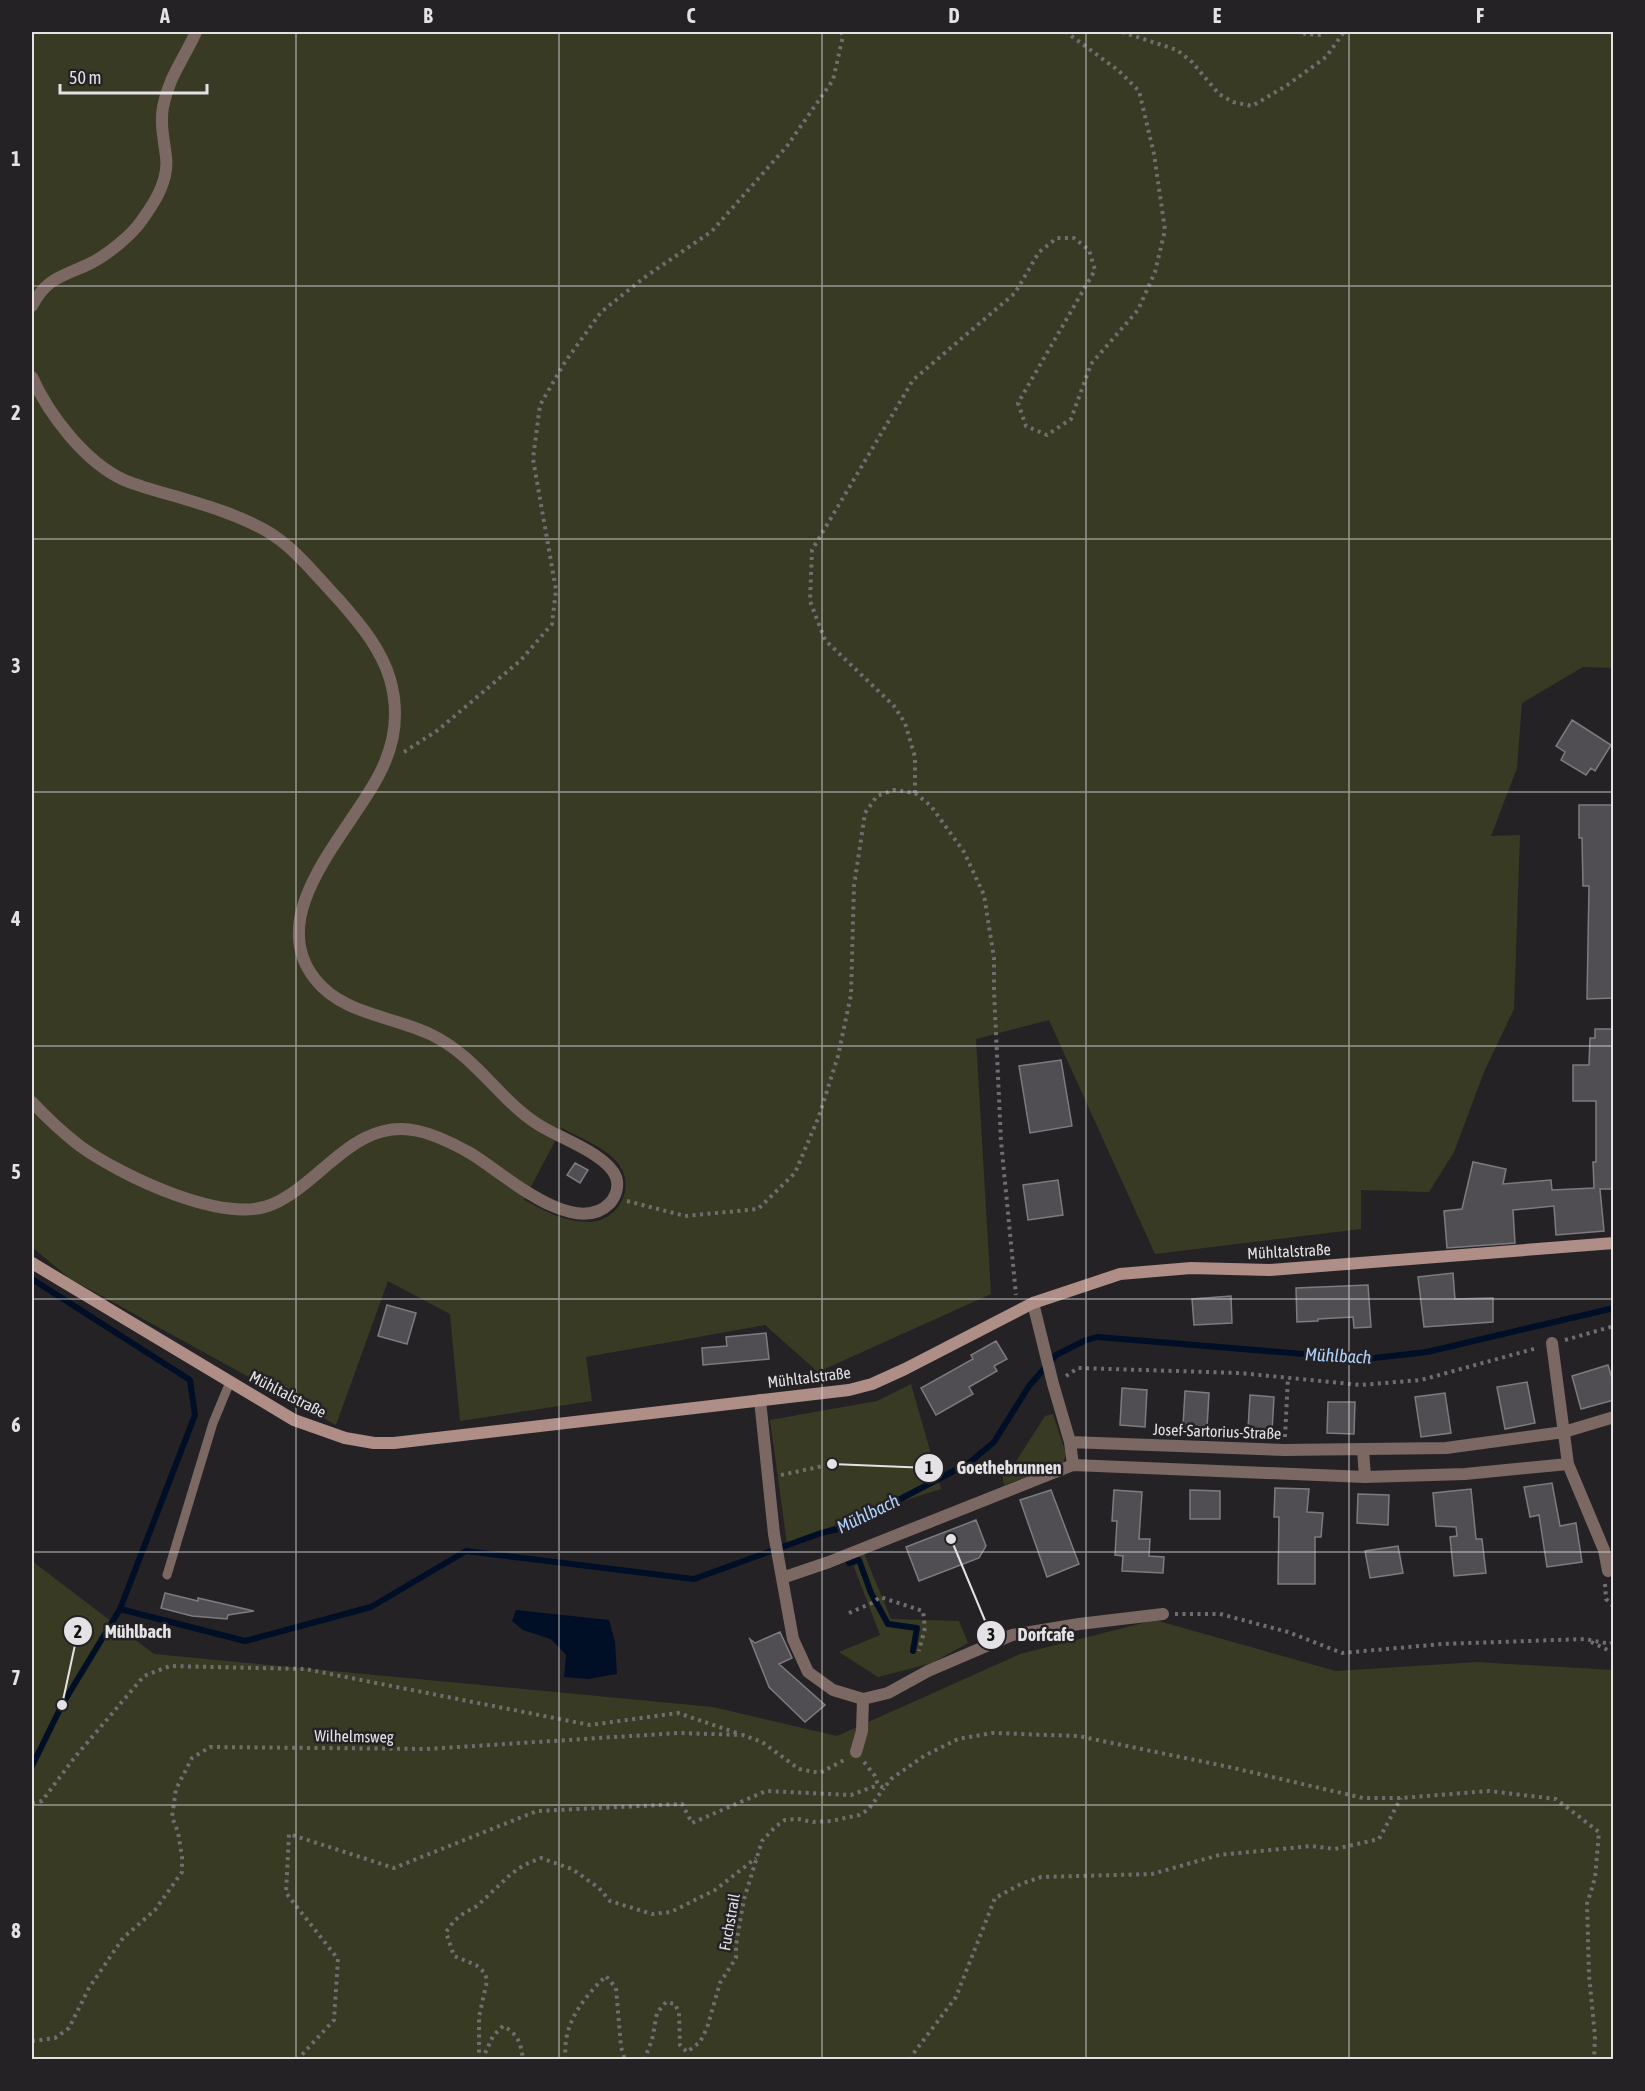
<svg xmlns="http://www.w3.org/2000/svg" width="1645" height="2091" font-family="'Asap Condensed',sans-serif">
<rect width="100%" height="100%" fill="#252225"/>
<path fill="#383a24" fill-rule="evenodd" d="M32 32H1613V668L1583 667 1522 703 1517 768 1491 836 1520 835 1514 1009 1484 1072 1454 1152 1429 1192 1361 1190V1229L1155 1254 1049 1020 976 1039 991 1294 818 1372 765 1325 586 1357 592 1401 460 1421 450 1314 388 1281 336 1425 69 1278 32 1247ZM562 1128C580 1138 603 1146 617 1162 637 1185 620 1221 589 1222 564 1222 545 1211 524 1200Z
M911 1384 941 1489 874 1510 787 1544 770 1420 877 1401Z
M1053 1414 1066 1454 1063 1464 1004 1485 1002 1471 1013 1466 1045 1416Z
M863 1551 891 1619 959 1621 968 1643 932 1663 878 1677 839 1652 880 1635 854 1567Z
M32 1561 154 1654 713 1707 837 1736 1020 1654 1155 1620 1336 1671 1477 1662 1613 1670V2059H32Z"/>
<path fill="#000e26" d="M516 1610 609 1620 615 1642 617 1674 588 1679 564 1677 566 1655 551 1639 523 1630 512 1621Z"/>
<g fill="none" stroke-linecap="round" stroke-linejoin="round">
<path stroke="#000e26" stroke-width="6" d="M32 1279 190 1380 195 1415 120 1609 245 1641 371 1607 466 1551 694 1579 821 1533 847 1527 969 1463 994 1442 1029 1386 1056 1355 1084 1341 1097 1337 1365 1359 1427 1352 1614 1308
M849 1563 859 1560 871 1593 888 1624 917 1628 913 1651
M32 1766 62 1705 120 1609"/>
</g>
<path fill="#504e52" stroke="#7c7b7f" stroke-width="1.5" d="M1572 720 1611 745 1595 771 1591 768 1586 775 1561 760 1565 752 1556 746Z
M1579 805H1614V998L1587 999 1589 886H1583L1582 838H1579Z
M1595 1029H1614V1189H1600L1604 1231 1556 1235 1554 1206 1513 1210 1515 1243 1447 1248 1444 1211 1462 1209 1473 1162 1506 1169 1503 1184 1551 1180 1552 1190 1594 1188 1593 1162H1596V1101H1573V1065H1589L1590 1038H1595Z
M1061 1060 1072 1126 1030 1133 1019 1066Z
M575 1163 588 1170 580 1183 567 1175Z
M1058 1180 1063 1215 1028 1220 1023 1185Z
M1453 1273 1455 1299 1493 1298V1322L1424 1327 1418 1277Z
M1368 1285 1371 1327 1354 1328 1353 1317 1318 1319V1321L1297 1322 1296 1288Z
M1231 1296 1232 1323 1194 1325 1192 1299Z
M387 1305 416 1313 407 1344 378 1336Z
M766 1333 769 1359 703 1365 702 1348 727 1346 726 1337Z
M996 1341 1007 1359 994 1366 997 1371 969 1387 973 1394 936 1415 921 1388 973 1359 971 1355Z
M1608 1365 1614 1385V1400L1581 1409 1572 1376Z
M1527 1382 1535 1423 1505 1429 1497 1387Z
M1122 1388 1147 1390 1145 1427 1120 1425Z
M1185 1391 1209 1393 1207 1428 1183 1426Z
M1445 1393 1451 1433 1421 1437 1415 1397Z
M1250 1395 1274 1397 1272 1431 1248 1429Z
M1328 1402H1355L1354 1434 1327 1433Z
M1552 1483 1560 1526 1576 1523 1582 1562 1547 1567 1539 1515 1530 1517 1524 1487Z
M1275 1488 1309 1489 1307 1512 1323 1513 1321 1537H1315V1584H1278L1279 1517H1274Z
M1471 1489 1476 1539H1482L1486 1573 1454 1576 1450 1537 1457 1536 1456 1527 1436 1526 1433 1493Z
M1051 1490 1079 1564 1047 1577 1020 1500Z
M1114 1490 1142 1492 1139 1539H1150L1149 1556 1164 1557 1163 1573 1122 1571 1123 1556 1115 1555 1117 1521H1112Z
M1190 1490 1220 1491V1519H1190Z
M1358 1494 1389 1495 1388 1525 1357 1523Z
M976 1520 986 1546 979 1558 919 1581 906 1547Z
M1398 1546 1403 1573 1370 1578 1365 1551Z
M165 1593 198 1601V1598L254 1611 228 1615 227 1619 192 1616 161 1608Z
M780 1632 792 1658 779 1664 825 1705 805 1722 769 1687 750 1639 755 1643Z"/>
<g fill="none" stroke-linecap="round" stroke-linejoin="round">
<path stroke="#706e70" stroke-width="4" stroke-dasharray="3 4.5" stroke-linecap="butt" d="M1122 32 1177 50 1192 62 1219 94 1233 102 1252 106 1286 86 1326 57 1344 32
M1304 32 1305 34 1321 35 1326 32
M404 752 438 730 521 660 552 624 556 590 533 459 540 405 565 362 601 312 645 277 712 231 787 146 833 80 843 36 841 32
M915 793V757L905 723 894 706 825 640 810 601 812 550 913 380 1015 293 1039 252 1057 238H1074L1089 250 1095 270 1018 403 1026 426 1047 435 1071 419 1091 364 1138 310 1155 272 1165 230 1154 154 1139 91 1119 71 1066 32
M627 1201 685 1216 758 1209 795 1173 819 1116 838 1056 851 995 854 886 865 813 877 796 894 790 915 793 931 806 964 852 984 895 994 958V991L1001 1141 1016 1295
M1565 1340 1614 1326
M1066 1376 1078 1368 1240 1373 1360 1385 1421 1380 1537 1348
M1285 1437 1288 1377
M781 1475 823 1466
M1605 1584 1606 1599 1614 1607
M849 1613 872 1603 880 1597 923 1611 925 1628 919 1651
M1175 1614H1220L1288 1632 1342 1653 1442 1644 1585 1639 1610 1644 1614 1642
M1591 1642 1614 1653
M864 1762 875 1776 878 1785 884 1788 891 1779 924 1756 958 1739 992 1733 1078 1736 1229 1767 1363 1798H1401L1489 1791 1556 1799 1599 1832 1595 1878 1587 1904 1589 1975 1595 2036 1594 2060
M32 1803 42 1801 75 1757 144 1676 170 1666 305 1669 590 1725 678 1713 737 1733
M32 2041 55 2038 69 2028 89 1988 123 1938 155 1910 182 1872V1857L178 1832 172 1817 176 1789 192 1758 210 1747 427 1749 678 1733 743 1735 762 1742 799 1769 820 1773 846 1759
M297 2060 334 2020 338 1959 286 1893 289 1834 394 1868 537 1811 682 1804 692 1823 766 1791 851 1795 878 1785
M479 2060V2017L487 1981 485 1973 476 1965 454 1956 446 1932 454 1921 464 1913 477 1906 511 1874 524 1865 541 1858 572 1869 599 1888 610 1901 652 1914 671 1912 715 1890 756 1858
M482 2060 493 2036 503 2026C518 2034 521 2043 523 2060
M566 2060C561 2026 583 1998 606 1976L616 1988 621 2047 625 2060
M644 2060 652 2040 657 2013 666 2002 675 2004 679 2013 680 2045 687 2052 700 2042 707 2028 720 1983 736 1958V1945L744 1899 762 1841 775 1827 785 1820 798 1819 813 1822 831 1821 859 1815 868 1810 884 1788
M911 2060 913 2054 956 1997 995 1898 1021 1884 1041 1877 1152 1874 1219 1855 1311 1846 1335 1849 1379 1839 1401 1798"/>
<path stroke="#7b6863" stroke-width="9" d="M167 1575 213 1423 230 1382"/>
<path stroke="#7b6863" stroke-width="12" d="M32 306C47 277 62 277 89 264 106 256 132 235 142 220 155 202 169 180 166 157 164 139 160 125 163 107 169 76 184 59 196 32
M32 377C49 415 85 462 124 480 141 487 160 492 178 497 208 506 238 515 265 530 295 547 317 577 340 601 361 625 381 649 390 679 398 707 396 736 385 762 360 824 260 910 315 979 343 1015 394 1016 432 1035 477 1057 499 1100 539 1125 559 1138 607 1154 616 1177 619 1186 616 1196 610 1203 574 1240 501 1171 470 1153 454 1144 436 1135 418 1131 355 1117 323 1182 273 1204 225 1226 120 1175 80 1146 63 1133 47 1118 32 1102
M1552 1343 1568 1464 1604 1550 1608 1571
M760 1400 774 1534 793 1639 808 1672 833 1690 863 1699 862 1731 856 1752
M1070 1442 1284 1450 1446 1448 1564 1432 1614 1417
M1363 1450 1365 1477
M1073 1465 1365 1477 1465 1474 1568 1464
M782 1578 829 1562 1073 1465 1070 1442 1053 1384 1033 1303
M863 1699 888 1693 928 1671 1012 1635 1079 1624 1163 1614"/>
<path stroke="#ae8e87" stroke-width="12" d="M32 1263 294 1420 345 1438 374 1443H394L849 1390 872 1384 905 1369 1033 1303 1120 1274 1191 1268 1270 1270 1614 1243"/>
</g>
<path fill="none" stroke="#e4e2e4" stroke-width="1.5" stroke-opacity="0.55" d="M296 32V2060M559 32V2060M822 32V2060M1086 32V2060M1349 32V2060M32 286H1614M32 539H1614M32 792H1614M32 1046H1614M32 1299H1614M32 1552H1614M32 1805H1614"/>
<g text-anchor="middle" stroke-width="5" stroke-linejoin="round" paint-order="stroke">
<g font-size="16" fill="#e4e2e4" stroke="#252225">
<text transform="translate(1289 1251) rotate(-3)" y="6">Mühltalstraße</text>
<text transform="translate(809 1377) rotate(-7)" y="6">Mühltalstraße</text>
<text transform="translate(288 1394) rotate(27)" y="6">Mühltalstraße</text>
<text transform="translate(1217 1431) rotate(2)" y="6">Josef-Sartorius-Straße</text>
<text transform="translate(354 1736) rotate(1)" y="6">Wilhelmsweg</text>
<text transform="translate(729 1922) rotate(-80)" y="6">Fuchstrail</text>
</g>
<g font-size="18" font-style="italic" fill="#aed2fd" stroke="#252225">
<text transform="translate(1338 1356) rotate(3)" y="6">Mühlbach</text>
<text transform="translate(868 1514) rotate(-26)" y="6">Mühlbach</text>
</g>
</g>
<path fill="none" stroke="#e4e2e4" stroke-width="2" d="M832 1464L929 1468M62 1705L78 1631M951 1539L991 1635"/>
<g fill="#e4e2e4" stroke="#252225" stroke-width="2">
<circle cx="832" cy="1464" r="6"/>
<circle cx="62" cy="1705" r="6"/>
<circle cx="951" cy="1539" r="6"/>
<circle cx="929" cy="1468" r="15"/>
<circle cx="78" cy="1631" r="15"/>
<circle cx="991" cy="1635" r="15"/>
</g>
<g font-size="18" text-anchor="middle" font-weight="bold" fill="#111">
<text x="929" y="1474">1</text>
<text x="78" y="1638">2</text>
<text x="991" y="1641">3</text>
</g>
<g font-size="18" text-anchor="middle" font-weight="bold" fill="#e4e2e4" stroke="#252225" stroke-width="5" stroke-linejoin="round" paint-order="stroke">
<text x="1009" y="1474">Goethebrunnen</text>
<text x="138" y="1638">Mühlbach</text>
<text x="1046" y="1641">Dorfcafe</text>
</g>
<rect width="1645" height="2091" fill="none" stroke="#252225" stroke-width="66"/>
<path d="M60 84v9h147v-9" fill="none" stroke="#e4e2e4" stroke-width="3"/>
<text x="69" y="84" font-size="18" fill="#e4e2e4" stroke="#252225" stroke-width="4.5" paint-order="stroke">50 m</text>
<rect x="33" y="33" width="1579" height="2025" fill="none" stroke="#e4e2e4" stroke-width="2"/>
<g font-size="20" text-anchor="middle" font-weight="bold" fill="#e4e2e4">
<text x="165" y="23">A</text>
<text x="428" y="23">B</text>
<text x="691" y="23">C</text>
<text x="954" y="23">D</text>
<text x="1217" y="23">E</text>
<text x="1480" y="23">F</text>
<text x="16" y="166">1</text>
<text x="16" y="420">2</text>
<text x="16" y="673">3</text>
<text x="16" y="926">4</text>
<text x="16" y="1179">5</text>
<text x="16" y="1432">6</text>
<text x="16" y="1685">7</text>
<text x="16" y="1938">8</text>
</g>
</svg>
